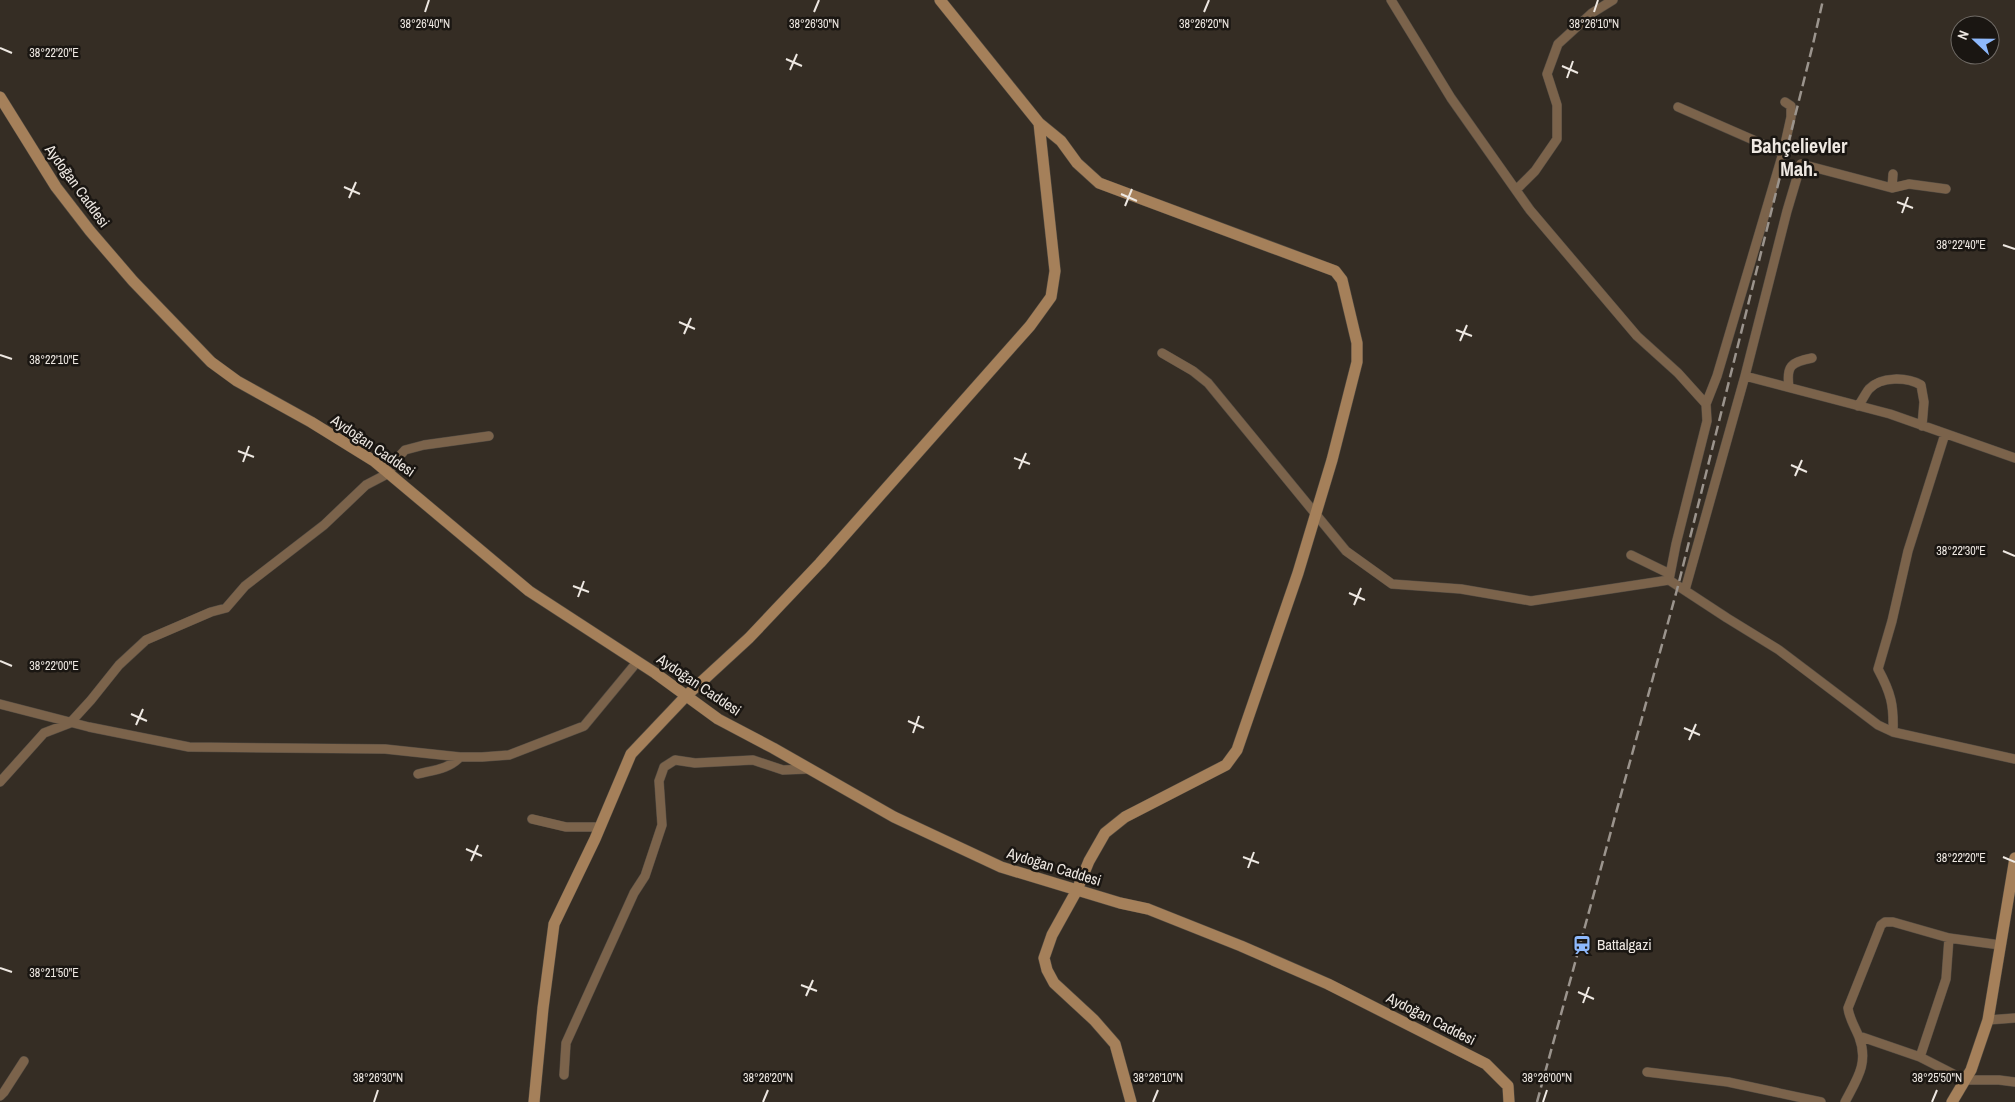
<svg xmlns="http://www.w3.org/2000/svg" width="2015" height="1102" font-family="'Archivo Narrow',sans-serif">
<rect width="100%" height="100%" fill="#352d24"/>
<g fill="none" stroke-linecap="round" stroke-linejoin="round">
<g stroke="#534b42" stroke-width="10">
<path id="street" d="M1391 0 1451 98 1530 210 1637 336 1678 373 1706 404 1707 421 1676 544 1669 580 1727 618 1779 650 1878 725 1893 732 2015 759
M1678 107 1783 153
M1892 188 1893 174
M1946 189 1909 184 1892 188 1801 164 1787 211 1745 376 1890 414 2015 458
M1516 190 1535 171 1557 139V105L1547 74 1558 44 1592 13 1613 0
M1162 353 1193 371 1208 383 1346 551 1392 584 1461 589 1531 601 1669 580
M1789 387C1786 366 1791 362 1812 358
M1706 404 1717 376 1783 153 1791 117V106L1785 102
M1858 406C1862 401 1865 394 1869 389 1881 376 1907 377 1921 385L1924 402 1922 426
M1631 555 1670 574
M1685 590 1745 376
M0 704 89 727 189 747 385 749 460 757H482L509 755 584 726 637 662
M1893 732C1894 705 1891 693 1878 669L1892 621 1908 551 1945 434
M418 774C434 770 449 769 460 757
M0 782 44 733 70 723 91 700 119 665 146 640 211 612 226 608 245 586 324 525 366 485 389 473 396 460 405 450 424 445 489 436
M532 819 566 827H600
M1988 1020 2015 1018
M1859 1036 1920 1057 1946 979 1949 938
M1920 1057 1965 1080H1999L2015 1082
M1647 1072 1728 1082 1821 1102
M564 1075 566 1043 634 893 645 876 662 825 659 781 664 767 675 760 695 763 753 760 783 770 808 769
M0 1096 4 1092 24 1061
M1845 1102C1857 1079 1869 1063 1859 1037 1855 1027 1849 1018 1848 1008L1881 925 1885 922H1893L1949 938 2000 945"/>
</g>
<g stroke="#534b42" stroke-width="12">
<path id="secondary" d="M940 0 1039 123 1061 141 1077 163 1099 183 1335 271 1342 280 1357 343V362L1332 460 1298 573 1237 750 1226 765 1125 817 1105 833 1089 861 1077 890 1052 935 1044 958 1047 970 1054 983 1094 1020 1115 1044 1131 1102
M0 97 56 187 90 231 133 281 211 362 237 381 311 422 374 461 529 591 655 673 718 719 773 748 894 817 1001 867 1120 903 1148 909 1241 946 1328 984 1486 1064 1508 1086 1509 1102
M534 1102 543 1008 554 924 595 839 631 754 686 696 749 638 820 563 1030 326 1051 297 1055 271 1039 123
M1952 1102 1971 1070 1988 1020 2015 858"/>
</g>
<use href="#street" stroke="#7b634b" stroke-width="9"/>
<use href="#secondary" stroke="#a5805a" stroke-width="11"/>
<path stroke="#9b948d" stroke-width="2.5" stroke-dasharray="10 5" stroke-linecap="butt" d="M1537 1102 1678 586 1813 44 1823 0"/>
</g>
<path fill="none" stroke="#eee8e2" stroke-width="2" d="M425 12 429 0M814 12 819 0M1204 12 1209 0M1594 12 1598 0M0 48 12 53M786 59 802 66M1562 66 1578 73M790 70 797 54M1567 78 1573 61M344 187 360 194M1121 194 1137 201M349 198 356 182M1897 202 1913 208M1125 206 1132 189M1902 213 1908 197M2003 245 2015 249M679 322 695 329M1456 330 1472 336M684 334 691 318M1460 341 1467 325M0 355 12 359M238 451 254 457M1014 458 1030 464M243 462 249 446M1791 465 1807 472M1019 469 1026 453M1795 476 1802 460M2003 551 2015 556M573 586 589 592M1349 593 1365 600M578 597 584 581M1354 605 1361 588M0 661 12 666M131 714 147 721M908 721 924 728M136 725 143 709M1684 728 1700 735M913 733 919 716M1689 740 1696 724M466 849 482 856M1243 857 1259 863M2003 857 2015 862M471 861 478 845M1248 868 1254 852M0 968 12 972M801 985 817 991M1578 992 1594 999M806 996 813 980M1583 1003 1589 987M374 1102 378 1090M763 1102 768 1090M1153 1102 1158 1090M1543 1102 1547 1090M1932 1102 1937 1090"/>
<defs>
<g id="station-bare" transform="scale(1.5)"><path d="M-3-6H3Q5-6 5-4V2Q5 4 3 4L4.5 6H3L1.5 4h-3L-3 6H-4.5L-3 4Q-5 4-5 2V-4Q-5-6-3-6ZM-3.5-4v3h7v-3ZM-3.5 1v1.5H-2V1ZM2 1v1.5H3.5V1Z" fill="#8eb9fc" stroke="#1a1612" stroke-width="2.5" paint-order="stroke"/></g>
</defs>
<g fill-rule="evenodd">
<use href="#station-bare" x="1582" y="945"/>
</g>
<g text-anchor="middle" stroke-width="5" stroke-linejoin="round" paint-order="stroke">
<g font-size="15" fill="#eee8e2" stroke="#1a1612">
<text transform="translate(77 186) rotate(54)" y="5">Aydoğan Caddesi</text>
<text transform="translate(373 446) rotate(34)" y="5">Aydoğan Caddesi</text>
<text transform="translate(699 685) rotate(34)" y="5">Aydoğan Caddesi</text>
<text transform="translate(1054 867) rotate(17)" y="5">Aydoğan Caddesi</text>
<text transform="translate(1431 1019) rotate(27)" y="5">Aydoğan Caddesi</text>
</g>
<g font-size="15" fill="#eee8e2" stroke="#1a1612" text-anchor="start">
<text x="1597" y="950">Battalgazi</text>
</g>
<g font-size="20" font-weight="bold" fill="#eee8e2" stroke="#1a1612">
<text x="1799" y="153">Bahçelievler<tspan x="1799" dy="23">Mah.</tspan></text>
</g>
</g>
<g font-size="12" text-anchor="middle" fill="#eee8e2" stroke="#1a1612" stroke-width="5" stroke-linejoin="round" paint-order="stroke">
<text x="1594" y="28">38°26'10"N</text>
<text x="425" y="28">38°26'40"N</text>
<text x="814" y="28">38°26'30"N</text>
<text x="1204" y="28">38°26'20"N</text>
<text x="54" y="57">38°22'20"E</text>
<text x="1961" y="249">38°22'40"E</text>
<text x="54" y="364">38°22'10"E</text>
<text x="1961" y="555">38°22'30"E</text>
<text x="54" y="670">38°22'00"E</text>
<text x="1961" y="862">38°22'20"E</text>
<text x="54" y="977">38°21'50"E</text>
<text x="378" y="1082">38°26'30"N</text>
<text x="768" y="1082">38°26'20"N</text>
<text x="1158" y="1082">38°26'10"N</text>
<text x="1547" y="1082">38°26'00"N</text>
<text x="1937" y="1082">38°25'50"N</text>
</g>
<g transform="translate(1975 40) rotate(292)"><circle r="24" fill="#1a1612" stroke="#6f6a65"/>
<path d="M0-4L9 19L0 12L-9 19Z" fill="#8eb9fc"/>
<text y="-8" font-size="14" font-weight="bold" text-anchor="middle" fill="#eee8e2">N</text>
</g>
</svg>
